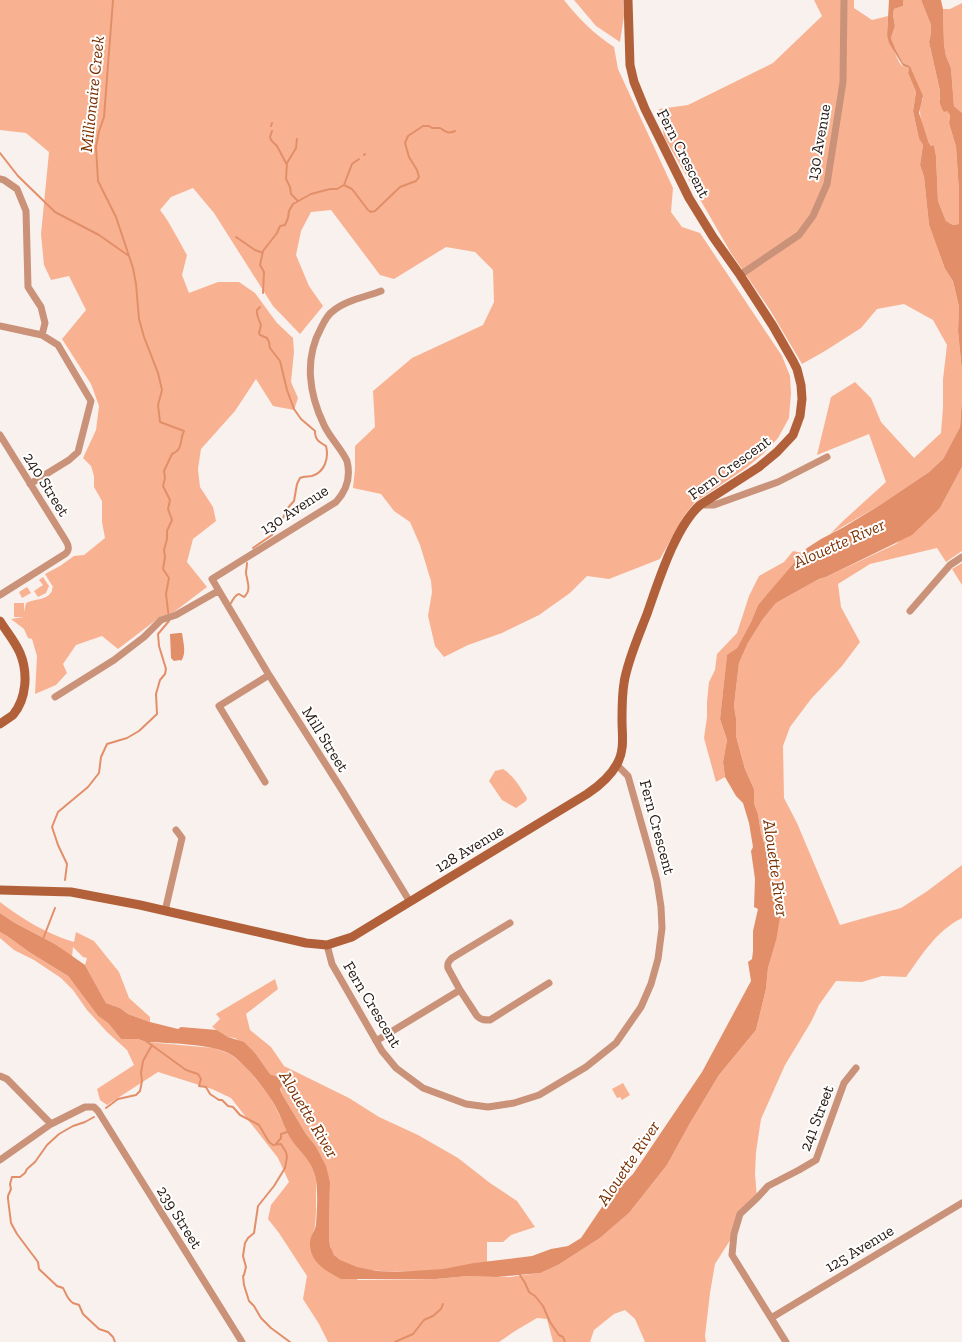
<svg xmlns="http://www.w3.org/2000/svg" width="962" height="1342" font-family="'Zilla Slab',serif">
<rect width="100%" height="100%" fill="#f9f1ee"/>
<path fill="#f8b292" d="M0 0H564C579 19 594 34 614 47L618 69 673 188 671 212 682 227 700 233 782 356 790 376 791 393 789 418 778 438 763 454 746 468 695 502 684 516 660 559 609 579 587 576 570 593 539 615 502 633 468 645 444 657 435 646 428 616 432 592 431 581 420 545 410 522 394 511 381 494 353 488 355 469V446L375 427 373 391 412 358 483 325 494 302 493 270 475 252 446 247 394 279 380 275 331 210 311 212 301 231 296 255 309 286 323 306 300 334 273 306 214 213 193 188 171 197 160 210C171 224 178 240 187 255L182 275 189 293 218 282H239L255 293 277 323 293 338 294 352 291 382 298 398 294 410 273 406 256 379 235 411 201 449 198 469 200 487 213 507 216 521 193 539 187 562 207 587 174 612 160 617 118 649 102 636 76 645 63 664 67 673 56 685 35 694 37 656 32 639 28 638 24 629 11 619 24 617H14V603H24V612L26 603C36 598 46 601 52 591V589L53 587 45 574 60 566 74 556 84 555 105 538 102 522V501L94 487V476L91 466 83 458 96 430 99 406 91 384 62 339 86 310 69 276 51 280 44 265 41 234 49 152 26 133 0 130Z
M574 0H623L624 16 620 42 596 26Z
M814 0H854V8L872 20 888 16 887 35 899 62 902 66 909 68 908 73 916 92 913 111 919 139 923 145 920 165 924 177 929 225 945 269 953 281 959 307 958 331 962 372V398L960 427 943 459 929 472 880 505 830 534 843 521 886 482 869 434 817 455 831 397 855 382 871 398 881 422 914 458 941 433 943 407V379L947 345 933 320 904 304 877 309 861 328 825 351 802 364 770 310 731 253 664 137 659 109 688 105 773 63 822 16Z
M903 0H921L931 25V33L929 42 940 91 939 99 950 115 949 123 956 147 959 192V224L953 225 946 221 938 201 936 156 934 145 931 146 929 143C925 129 915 113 923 99L910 66 903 63 896 50 891 38 895 26 893 15 894 9 903 6Z
M962 3V113L954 106 951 68 946 56 944 44 943 9H950Z
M962 467V551L946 562 937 548 870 564 838 584 841 607 860 642 842 666 811 699 790 727 783 746 784 798 797 823 840 925 868 917 901 908 926 892 962 865V918C936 931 922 955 906 977L882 976 862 982 836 981 819 1005 811 1022 785 1065 761 1119 756 1152 755 1174 757 1198 741 1213 734 1234 715 1264 710 1293 705 1336 706 1342H645L635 1319 625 1310 614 1314 594 1330 590 1342H553L547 1319 537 1318 515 1331 499 1342H328L319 1324 303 1299 307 1276 279 1233 268 1219 271 1205 289 1182 278 1158 231 1098 212 1089 158 1072 107 1105 100 1100 97 1089 134 1065 127 1050 107 1032 87 1010 73 990 61 978 34 960 14 950 0 938V932L7 936 29 952 68 976 98 1016 108 1023 121 1039H138L146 1042 214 1048 230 1054 244 1065 270 1096 289 1135 299 1149 306 1156 313 1167 316 1179V1213L315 1227 310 1241 358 1280 436 1279 468 1276 510 1277 539 1273 558 1265 600 1238 629 1213 667 1165 689 1125 719 1075 756 1030 766 989 768 968 776 941 772 887 767 852 761 833 758 814 754 803V789L745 769 736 736V718L734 706 739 663 748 643 763 619 776 603 819 579 826 577 896 544 940 508Z
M793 551 803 553 795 564 758 605 751 622 737 648 727 656 720 719 727 740 723 762 725 777 716 782 704 738 707 717V702L709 682 715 670 717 654 737 633 749 596 759 576 784 562Z
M962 563V585L952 569Z
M43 577 49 586 46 593 38 597 34 591 43 585 39 580Z
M27 587 31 593 22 598 19 592Z
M503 769C514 776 520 787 527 798L526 801 516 808 502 800 489 781 495 771Z
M0 902C22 919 47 934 74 942L76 932 94 941 119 972 129 998 150 1017V1022L128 1014 120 1008 106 1003 85 965 87 958 83 957 73 947 72 957 55 944 15 923 0 913Z
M275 979 278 989 246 1014 250 1030 271 1047 284 1066 349 1098 379 1117 418 1135 458 1158 490 1183 517 1201 535 1227 511 1235 503 1242H487V1262C472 1263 459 1267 444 1269 421 1273 348 1276 334 1255 330 1250 330 1243 329 1237L330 1182 315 1145 306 1134 282 1094 278 1077 270 1074 256 1054 235 1038 228 1037 212 1027 220 1019 216 1014Z
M623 1083 630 1095 622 1100 620 1097 617 1098 612 1089Z"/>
<path fill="#e28f69" d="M889 0H903V6L894 9 893 15 895 26 891 38 896 50 903 63 910 66 923 96 919 113 929 143 931 146 934 145 936 156 938 201 946 221 953 225 959 224V192L956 147 949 123 950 115 947 111 944 112C939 105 939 99 940 91L929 42 931 33V25L921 0H941L943 9 944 44 946 56 951 68 954 106 962 113V372L958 331 959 307 953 281 945 269 929 225 924 177 920 165 923 145 919 139 913 111 916 92 908 73 909 68 903 66 889 43 887 35Z
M962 398V467L940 508 912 535 826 577 819 579 776 603 763 619 748 643 739 663 734 706 736 718V736L745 769 754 789V803L758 814 761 833 767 852 772 887 780 917 776 941 768 968 766 989 756 1030 719 1075 689 1125 667 1165 629 1213 600 1238 558 1265 540 1273 496 1277 468 1276 436 1279H341C326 1271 309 1262 310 1242 310 1236 315 1231 316 1225 317 1211 318 1194 316 1180 313 1159 297 1151 288 1134 282 1121 277 1107 269 1096 260 1083 243 1062 230 1054 213 1044 167 1043 146 1042L138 1039H121L108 1023 98 1016 68 976 29 952 7 936 0 932V913L15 923 55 944 85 965 106 1003 120 1008 128 1014 150 1022 178 1029 181 1027 217 1030 228 1037 244 1042 256 1054 270 1074 278 1077 283 1083 280 1089 282 1094 306 1134 315 1145 326 1166 330 1182 329 1237 330 1246 334 1255 340 1260 357 1267 377 1271 397 1272 443 1269 474 1263 532 1256 551 1249 568 1246 581 1238 606 1201 633 1174 702 1072 751 981 748 962 752 959 753 951V931L758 909 754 907 755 879 751 851 753 847 749 823 743 803 736 796 725 777 723 762 727 740 720 719 727 655 737 648 751 622 758 605 807 548 821 539 844 527 880 505 929 472 943 459 960 427Z
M179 633H182C183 642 187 653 181 661L180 660 174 661 171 658 170 634Z"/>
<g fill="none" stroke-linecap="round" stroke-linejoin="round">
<path stroke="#e28f69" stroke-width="2" d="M271 126 272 123
M272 131 270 137 271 140 277 146 287 165
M297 139 296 148 287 163 286 179 290 187 291 194 297 200V202
M0 153 18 176 55 212 99 235 129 256
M364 155 365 154
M344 185 352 164 359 159
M236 237 255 250 263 253
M263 293 264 272 260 265 263 251 277 233 280 226 285 225 288 218 289 211 293 204 311 194 330 189H337L344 185 352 189 368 210 371 212 375 211 400 187 416 181 419 177 417 170 409 157 405 143 408 136 423 126H429L432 128H440C446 132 448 134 455 131
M253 548 272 535 278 527 285 514 286 510 294 501 297 484 300 478C304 476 308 477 312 476 325 472 329 458 326 446 319 442 315 440 315 431L301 419 294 409 287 390 280 361 270 348 269 342 267 338 260 335 259 333 261 325C259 320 256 316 257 310L260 307
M231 603C233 599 235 595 239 594L244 597C252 590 247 581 246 573 246 570 247 566 247 563
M65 880 67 864 58 845 52 827 58 812 88 787 99 773 101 757 107 744 127 738 139 731 157 714 156 694 160 680 165 674 166 669 159 646 158 634 169 621V619L166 594 169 578 163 569 165 557 164 550 167 539V531L172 520 168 509 170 500 163 486 165 478 164 471 172 454C184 449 179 440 184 431L160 422 158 405 162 390 158 373 144 337 139 319 136 284 133 268 116 217 98 181 96 147 99 131 104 117 113 0
M43 939 55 908
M146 1041 186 1070 198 1074 201 1079 199 1086 206 1087 210 1094 219 1100H222L228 1106 233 1107 240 1115 259 1125 269 1142 273 1145 281 1144 286 1152 287 1157 285 1168 274 1186 258 1206 254 1233 248 1238 245 1243 243 1256 246 1267 244 1275 243 1276 244 1285 249 1301 254 1306 261 1318 271 1328 290 1342
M106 1108 118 1099 136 1095 140 1091 142 1081 141 1073 143 1061 152 1045
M94 1117 85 1122 73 1126 59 1134 47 1145 35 1162 27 1169 25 1173 20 1177H12L10 1184 11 1189 8 1196V1199L11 1223 17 1234 38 1262 39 1269 57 1286 63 1288C66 1293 67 1299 73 1303 75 1304 77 1304 79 1305L83 1314 99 1329 108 1332 113 1337 115 1342
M276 1144 281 1138V1134L290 1131
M520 1275 525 1283 529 1292 535 1296 543 1306 550 1322 559 1335 563 1337 565 1342
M395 1342 413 1334 424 1320 433 1316 441 1309 443 1304"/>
<path stroke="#ca9278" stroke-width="7" d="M0 179 4 180 17 189 26 211 28 287 41 307 45 323 42 335
M740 275 799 235 813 216 827 184 843 82 844 0
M381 291C366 297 346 300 333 311 327 315 324 322 321 328 304 359 309 394 324 425 330 438 341 448 347 461 351 477 347 490 336 502L212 579 269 675 342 790 410 902
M0 326 42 335 58 345 91 401 78 452 69 460 30 484
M0 435 66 541C69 546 70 550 65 554L0 595
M700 505H714L778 482 827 457
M910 611 950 565 962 557
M55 697 114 660 144 637 161 620 176 615 218 591
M265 782 219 706 269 675
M165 911 182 838 176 830
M327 945 332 964 382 1051 396 1068 423 1088 466 1104 488 1107 514 1103 539 1095 586 1067 616 1043 641 1007 651 984 658 959 662 928 661 907 657 881 650 854 628 776 617 765
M460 990 477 1016C481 1020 484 1020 490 1020L549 983
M376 1041 460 990 448 968C447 963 449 961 452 958L510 923
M0 1076 7 1079 51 1124
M0 1160 51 1124 85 1107H94L98 1111 242 1342
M771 1318 962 1203
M786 1342 732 1255 734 1234 740 1214 757 1198 768 1186 799 1170 816 1160 844 1083 856 1068"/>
<path stroke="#b16039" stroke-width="9" d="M0 621C6 631 15 641 20 653 28 672 27 698 13 715 9 718 4 721 0 724
M0 890 71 892 140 905 306 943 327 945 352 937 587 794C599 786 610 777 617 764 625 750 622 735 622 720 622 708 622 695 624 683 627 662 639 635 647 614 658 583 675 527 700 505L759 467 777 452 793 435 800 416 802 399 801 385 797 369 793 361 773 326 740 275 713 237 689 198 645 109 634 82 630 65 628 0"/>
</g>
<g text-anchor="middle" stroke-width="4" stroke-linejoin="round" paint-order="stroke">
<g font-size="16" fill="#251812" stroke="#fff">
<text transform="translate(818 142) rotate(-80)" y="6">130 Avenue</text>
<text transform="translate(684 153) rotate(63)" y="6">Fern Crescent</text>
<text transform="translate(729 467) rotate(-36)" y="6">Fern Crescent</text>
<text transform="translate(47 484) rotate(58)" y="6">240 Street</text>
<text transform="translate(294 509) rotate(-33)" y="6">130 Avenue</text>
<text transform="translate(326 739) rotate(58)" y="6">Mill Street</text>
<text transform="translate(658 827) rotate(75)" y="6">Fern Crescent</text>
<text transform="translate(469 848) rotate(-31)" y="6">128 Avenue</text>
<text transform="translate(373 1004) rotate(59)" y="6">Fern Crescent</text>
<text transform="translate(816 1118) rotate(-69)" y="6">241 Street</text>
<text transform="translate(180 1217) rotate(58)" y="6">239 Street</text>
<text transform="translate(859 1248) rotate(-31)" y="6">125 Avenue</text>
</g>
<g font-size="17" font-style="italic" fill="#7a3001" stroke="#fff">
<text transform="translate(92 94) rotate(-84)" y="6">Millionaire Creek</text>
<text transform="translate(839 543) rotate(-24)" y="6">Alouette River</text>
<text transform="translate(776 868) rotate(82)" y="6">Alouette River</text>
<text transform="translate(309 1114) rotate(59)" y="6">Alouette River</text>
<text transform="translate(628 1163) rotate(-56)" y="6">Alouette River</text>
</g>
</g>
</svg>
